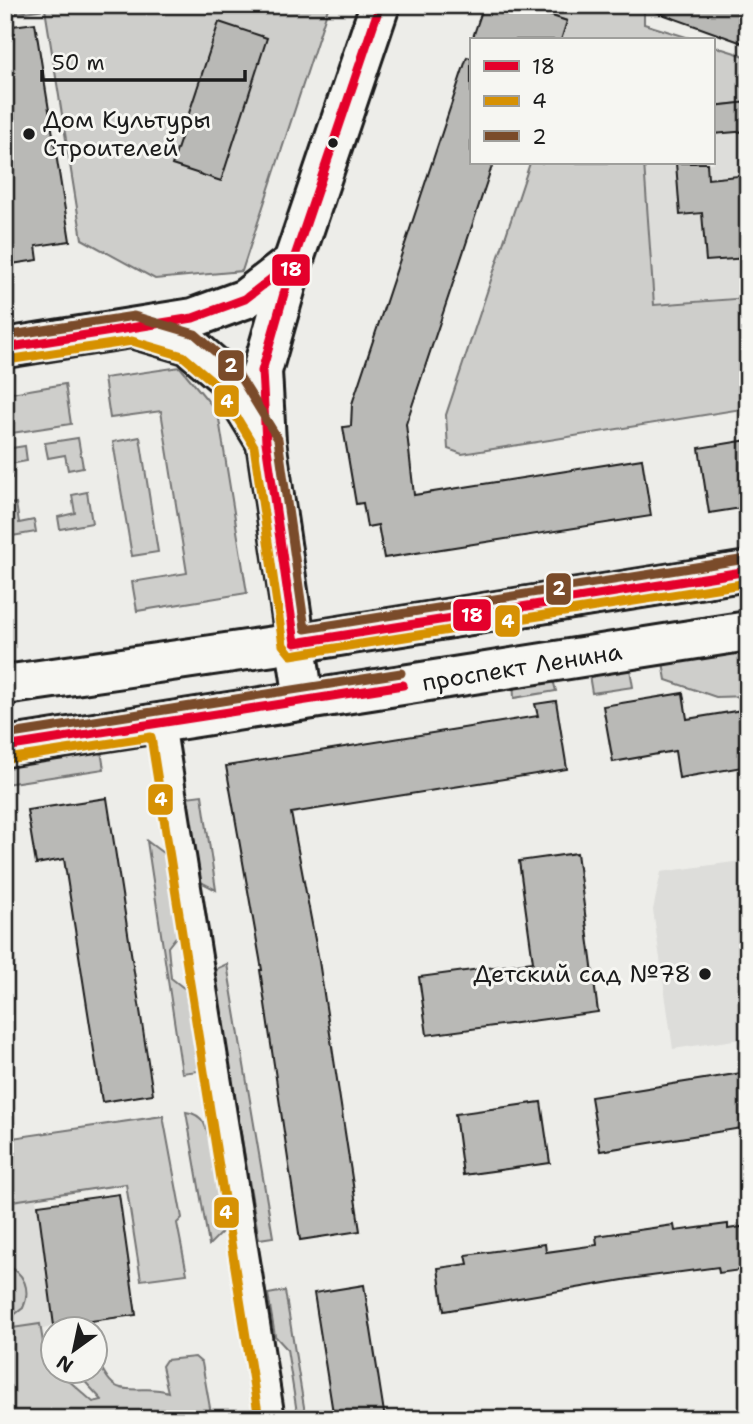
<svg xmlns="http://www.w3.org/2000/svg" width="753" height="1424" font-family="'Shantell Sans',sans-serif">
<rect width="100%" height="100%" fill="#edede9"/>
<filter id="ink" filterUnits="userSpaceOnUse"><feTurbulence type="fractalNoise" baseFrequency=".0143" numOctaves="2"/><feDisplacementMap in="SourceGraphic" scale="14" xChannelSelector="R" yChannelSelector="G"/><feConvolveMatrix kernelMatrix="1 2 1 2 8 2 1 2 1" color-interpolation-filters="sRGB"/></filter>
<g filter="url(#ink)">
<path fill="#ddddda" d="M748 102V298L654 305 645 163H713V106Z
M748 860V1038L673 1049 653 910 661 872Z
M34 1185 54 1326 36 1331 5 1419V1189Z"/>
<path fill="#cececb" stroke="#757574" stroke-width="2" d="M5 5H329L242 271 155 279 82 239 45 9 5 15Z
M522 5H632L644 11V24L696 40H561L567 21Z
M713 46 748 57V102L713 106Z
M530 163H644L654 305 748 298V408L462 454 448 449 446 415Z
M180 367 218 413 247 593 137 611 132 582 187 573 161 411 110 418 104 378Z
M65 384 71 424 5 434V394Z
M140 437 158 552 132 556 113 442Z
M78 438 83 467 68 470 65 455 48 458 45 443Z
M25 446 27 461 10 464 12 478 5 479V449Z
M87 492 92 523 60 529 58 517 75 513 72 495Z
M16 503 19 523 34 520 36 532 6 537 5 505Z
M748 643V696L716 697 666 680 662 656Z
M629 663 633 687 592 693 588 669Z
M513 677 553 680 556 691 514 698Z
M100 745 104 769 5 784V760Z
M202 795 216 890 197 880 186 797Z
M147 841 167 856 179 933 168 947 171 978 185 989 199 1071 182 1073Z
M227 964 273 1237 259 1239 214 975 218 968Z
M186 1112C194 1113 200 1116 204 1123 215 1149 218 1202 223 1231L209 1245Z
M163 1116 182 1218 177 1223 187 1274 141 1280 126 1184 5 1202V1139Z
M5 1265C25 1272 31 1290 23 1308L5 1322Z
M285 1291 306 1419H298L287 1349 275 1336 268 1294Z
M40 1324 46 1360 52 1365V1372H59L93 1402 102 1400 76 1372H94L95 1360C103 1366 107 1385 121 1388 136 1392 152 1386 168 1392L162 1366 166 1360 195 1357 202 1363 212 1419H5V1329Z"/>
<path fill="#b9b9b6" stroke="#1c1c1c" stroke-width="2" d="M484 5H519L567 21 561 40H472Z
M646 5H748V45L645 8Z
M219 22 267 38 221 181 172 165Z
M35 23 70 241 36 246 38 260 5 265V27Z
M467 57 471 58V163H493L406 424 414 495 642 459 651 516 384 558 378 525 367 527 363 503 356 504 343 427 351 426 352 404Z
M748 102V131L713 134V106Z
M676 163H707L708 179 748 175V258L706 261 702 213 680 215Z
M748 440V507L709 513 699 448Z
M683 693 687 719 748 709V766L679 778 675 751 613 762 603 706Z
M556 701 567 769 291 813 319 961 360 1231 300 1240 260 970H262L226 766 538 716 535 704Z
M107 798 153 1094 102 1102 64 859 36 864 27 810Z
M577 853 598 1012 427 1035 419 977 533 962 519 861Z
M748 1072V1127L600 1151 591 1097Z
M541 1102 550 1163 463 1175 455 1114Z
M119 1194 136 1315 54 1326 38 1205Z
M728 1224V1229L748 1226V1269L719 1273 718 1267 629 1279 444 1311 438 1268 468 1264 466 1255 545 1244 546 1252 597 1245 596 1236 674 1225 675 1231Z
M364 1285 385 1419H334L314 1293Z"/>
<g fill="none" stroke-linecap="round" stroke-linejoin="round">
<g stroke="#1c1c1c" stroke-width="32">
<path id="street" d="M161 723 271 1419"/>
</g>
<g stroke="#1c1c1c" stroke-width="44">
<path id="secondary" d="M138 330 189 345 226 377 264 439
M5 348 193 318 245 299 293 262
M304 700 266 442 262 371 293 262 380 5"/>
</g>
<g stroke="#1c1c1c" stroke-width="44">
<path id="highway" d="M5 685 295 643 748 571
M5 747 748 631"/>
</g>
<use href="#street" stroke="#f6f6f2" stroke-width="26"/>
<use href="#secondary" stroke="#f6f6f2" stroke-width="38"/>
<use href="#highway" stroke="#f6f6f2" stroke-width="38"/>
<g stroke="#f6f6f2" stroke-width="14">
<path id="bus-1" d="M380 5 293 262 262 371 266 442 295 643 748 571
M5 348 193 318 245 299 293 262
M5 747 403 685"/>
</g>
<g stroke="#f6f6f2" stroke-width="14">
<path id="bus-2" d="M7 360 132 341 183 356 217 385 254 446 283 645 291 655 748 583
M7 759 151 737 259 1419"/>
</g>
<g stroke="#f6f6f2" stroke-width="14">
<path id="bus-3" d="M5 336 134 316 195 334 235 369 278 439 305 629 746 559
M5 735 401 673"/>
</g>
<use href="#bus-1" stroke="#e4002b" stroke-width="9"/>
<use href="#bus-2" stroke="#d69104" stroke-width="9"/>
<use href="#bus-3" stroke="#7a4b2a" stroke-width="9"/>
</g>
</g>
<g fill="#1c1c1c" stroke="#f6f6f2" stroke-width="2.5">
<circle cx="29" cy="134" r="7"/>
<circle cx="333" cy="143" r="6"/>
<circle cx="705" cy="974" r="7"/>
</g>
<g text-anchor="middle" stroke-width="6" stroke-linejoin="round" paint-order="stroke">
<g font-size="24" fill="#1c1c1c" stroke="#f6f6f2" text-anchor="start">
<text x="43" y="128">Дом Культуры<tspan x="43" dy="28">Строителей</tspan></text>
<text x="691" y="982" text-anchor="end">Детский сад №78</text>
</g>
<g font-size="24" fill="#1c1c1c" stroke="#f6f6f2">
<text transform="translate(522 667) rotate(-9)" y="8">проспект Ленина</text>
</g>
</g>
<g stroke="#f6f6f2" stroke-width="2.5">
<rect x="271" y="253" width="40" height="34" rx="7" fill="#e4002b"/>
<rect x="217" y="349" width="28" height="33" rx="7" fill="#7a4b2a"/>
<rect x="213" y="384" width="27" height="34" rx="7" fill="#d69104"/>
<rect x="545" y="572" width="27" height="34" rx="7" fill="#7a4b2a"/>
<rect x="452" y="598" width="40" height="34" rx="7" fill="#e4002b"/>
<rect x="494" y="604" width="27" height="34" rx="7" fill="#d69104"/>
<rect x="147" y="783" width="27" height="33" rx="7" fill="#d69104"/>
<rect x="213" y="1196" width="27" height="33" rx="7" fill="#d69104"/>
</g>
<g font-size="19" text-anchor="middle" font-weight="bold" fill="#fff">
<text x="291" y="276">18</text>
<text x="231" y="372">2</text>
<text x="227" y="408">4</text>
<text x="559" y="595">2</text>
<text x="472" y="622">18</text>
<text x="508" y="628">4</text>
<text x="161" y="806">4</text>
<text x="226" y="1219">4</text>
</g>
<rect width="753" height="1424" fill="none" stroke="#f6f6f2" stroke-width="28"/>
<rect x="14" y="14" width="725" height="1396" fill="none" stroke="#1c1c1c" stroke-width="2.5" filter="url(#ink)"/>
<rect x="470" y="38" width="245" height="126" fill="#f6f6f2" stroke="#9f9f9c" stroke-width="2"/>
<rect x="484" y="61" width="35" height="10" fill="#e4002b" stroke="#9f9f9c" stroke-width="2"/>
<text x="532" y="74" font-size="21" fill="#1c1c1c">18</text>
<rect x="484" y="96" width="35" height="10" fill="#d69104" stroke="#9f9f9c" stroke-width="2"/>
<text x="532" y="108" font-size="21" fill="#1c1c1c">4</text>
<rect x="484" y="131" width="35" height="10" fill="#7a4b2a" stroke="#9f9f9c" stroke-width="2"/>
<text x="532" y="144" font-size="21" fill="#1c1c1c">2</text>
<g transform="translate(74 1350) rotate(213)"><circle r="33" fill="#f6f6f2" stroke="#9f9f9c" stroke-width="2"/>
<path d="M0-5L12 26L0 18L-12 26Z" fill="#1c1c1c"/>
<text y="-10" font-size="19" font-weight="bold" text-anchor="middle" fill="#1c1c1c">N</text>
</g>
<path d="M42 70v10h203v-10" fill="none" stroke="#1c1c1c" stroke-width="3.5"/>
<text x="52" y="70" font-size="21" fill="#1c1c1c" stroke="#f6f6f2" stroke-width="5" paint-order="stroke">50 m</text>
</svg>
